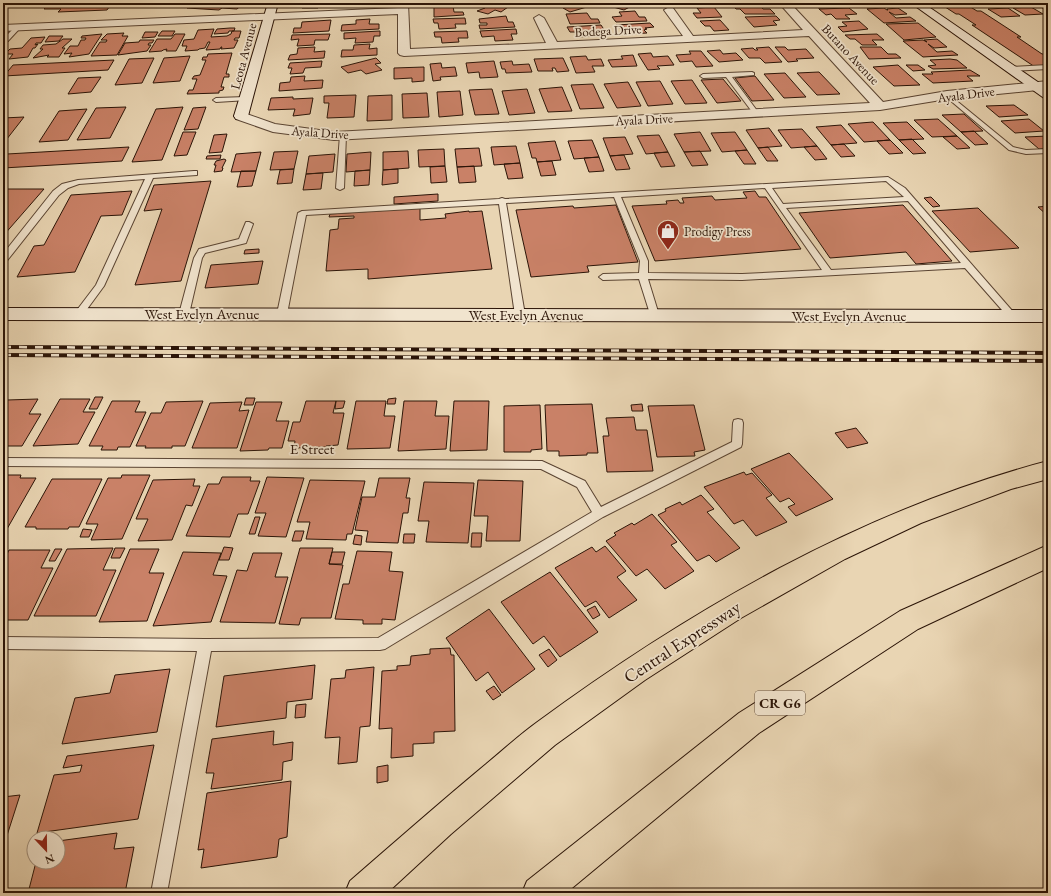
<svg xmlns="http://www.w3.org/2000/svg" width="1051" height="896" font-family="'EB Garamond',serif">
<rect width="100%" height="100%" fill="#e9d5b3"/>
<filter id="stains"><feTurbulence type="fractalNoise" baseFrequency=".005" numOctaves="4"/><feColorMatrix values="0 0 0 0 .2 0 0 0 0 .09 0 0 0 0 .02 0 0 0 .5 -.17"/></filter>
<radialGradient id="worn" r=".72"><stop offset=".6" stop-color="#630" stop-opacity="0"/><stop offset="1" stop-color="#630" stop-opacity=".3"/></radialGradient>
<path fill="#c98167" stroke="#2b1407" d="M50 3H67L65 5 112 3 107 10 58 12 61 9H44Z
M130 3H171L168 5Z
M179 3H244L237 9 222 8 219 10 187 8 190 6 176 5Z
M299 3H322H320L318 8H302L304 4Z
M482 3H491L508 7 501 12 495 10 488 14 477 11 485 8 476 6Z
M562 3H583L590 6 570 12 563 8 570 7Z
M611 3H637L624 10 606 5Z
M758 3 763 9H770L775 14H745L740 9H736L732 5Z
M813 3H842L846 7 818 8Z
M861 3H892L897 6 867 8Z
M939 3H964L977 11H981L1021 37H1017L1042 54H1048V66L1035 67 972 25H976L959 14H956Z
M1034 3H1048V11Z
M453 6 454 12H463L464 15 434 17V7Z
M714 7 722 17 697 18 693 13H701L697 8Z
M1031 7 1043 14 1025 15 1013 8Z
M849 8 857 14 845 15 850 19H836L831 14 826 15 819 9Z
M884 8 887 10H888L887 9 898 8 907 14 895 15 889 12 896 18 910 17 916 21 884 23 867 9Z
M1008 8 1020 16 1001 17 988 9Z
M635 11 639 17H645L647 21 616 22 612 17 622 16 619 12Z
M587 13 591 19H598L600 23 570 24 566 14Z
M506 16 508 22H513L515 27 480 29 479 25H487V23H480L479 19Z
M776 16 780 20 773 21 777 25 754 27 745 17Z
M465 18 466 24H455L456 28 439 29 438 23H434L433 19Z
M370 19 369 24H379V29L341 31 342 25 356 24V20Z
M331 20 329 31 293 33 294 28H301L302 22Z
M720 20 729 30 714 31 710 26H705L700 21Z
M859 21 868 29 843 32 838 27 847 26 842 22Z
M650 23 654 27 645 28 647 29 644 30 647 33 628 34 624 28H619L616 25Z
M918 23 936 37 904 40 886 24Z
M601 25 605 31 592 32 595 36 577 37 575 32H570L567 27Z
M230 28H235L234 31H229L228 33 214 34 217 29Z
M214 29 211 37 227 36 231 34 232 31H241L239 38H235L234 40H238L234 48 221 49 222 47H221L220 49 206 50 210 42H208L205 48 199 49 198 50 185 51 187 46H182L184 40 194 39 198 30Z
M516 29 517 34H511L513 40 495 41 494 36 482 37 480 31Z
M162 31H175L172 36H158Z
M380 31V36H374L373 42 355 43 356 38 344 39V33Z
M467 31 468 38H458L459 42 442 43 441 37H435L434 32Z
M145 32H158L155 37 142 38Z
M124 33 122 36H128L117 55 91 56 100 42H106L107 40H101L107 34Z
M102 34 89 54 69 57 72 53 64 54 70 46H78L81 40H85L86 38H81L82 36Z
M175 34H185L176 51H166L167 49 163 50 162 51 149 52 157 39H171Z
M330 34 328 40H315L314 45 297 46 299 39 291 40 292 35Z
M877 34 884 40H872L877 45H862L855 39H850L845 35Z
M49 36H63L59 41 45 42Z
M45 37 41 43H36L35 45 38 44 35 48H33L28 57 9 59 13 54H5L10 49 22 48 31 38Z
M63 39H72L62 48H65L59 57H47L49 55 33 58 43 49H40L43 45 56 44Z
M937 39 947 47 934 48 928 44 937 52 952 51 958 55 923 57 903 41 923 40 927 42 924 40Z
M140 40H154L152 43H149L148 45H151L147 51 118 55 125 43 139 42Z
M370 44 369 49 377 48V55L341 57 342 50H353L354 45Z
M315 47 314 52 325 51 324 58 288 60 290 55 297 54 298 48Z
M769 47 782 62 765 63 760 58H749L741 49 753 48 755 50H758L756 48Z
M775 47H785L788 50 806 49 814 58 796 59 798 61 788 62Z
M860 47H881L888 54H896L901 58 869 59Z
M720 50 723 54 736 53 743 60 719 62 707 51Z
M689 51H701L713 66 696 67 692 61 680 62 676 55 691 54Z
M232 53 226 74H229V77H224L221 87H224L223 90 219 91V93L187 94 189 90H193L197 79H192L194 76 200 75 206 60H202L203 57H207L208 54Z
M651 53 653 57 668 56 674 65 657 66 660 69 648 70 638 54Z
M633 55 637 66 612 67 608 60 623 59 621 56Z
M190 56 180 81 153 83 164 58Z
M586 56 588 60 601 59 604 66H592L595 72 576 73 570 57Z
M154 58 142 83 115 85 129 59Z
M376 58 381 63 375 64 382 70 366 74 361 70 348 73 341 67Z
M563 58 569 71 557 72 555 68H552L553 71H538L534 59Z
M950 59 957 60 967 68 933 69 928 66 936 65 930 60Z
M114 60 108 70 4 76 13 65Z
M322 61 321 67 305 68 303 73 290 74 292 68H288L290 63Z
M494 61 498 77 480 78 479 72 468 73 466 63Z
M512 61 513 65 529 64 532 72 506 73 505 69H502L500 62Z
M441 63 442 68 455 67 457 76 440 77 441 80 433 81 430 64Z
M898 65 920 85 894 86 873 67Z
M906 65H918L925 70 913 71Z
M424 67V81L412 82V78L394 79V68Z
M970 70 980 76H967L973 81 933 83 922 74H933L931 72Z
M819 72 840 94 817 95 797 73Z
M785 73 806 97 784 98 764 74Z
M305 76 304 81 323 80 322 88 279 91 280 83 290 82 291 77Z
M755 76 774 100 752 101 735 78Z
M101 77 91 92 68 94 78 78Z
M723 79 741 101 717 103 701 80Z
M692 80 707 103 685 104 671 81Z
M660 81 673 104 648 106 636 82Z
M628 82 641 106 617 108 604 84Z
M593 84 604 108 580 109 571 85Z
M562 87 572 111 548 112 539 89Z
M492 89 499 114 475 115 469 90Z
M527 89 535 113 509 115 502 91Z
M460 91 463 115 439 117 437 92Z
M427 93 429 117 403 118 402 94Z
M356 95 354 117 327 118 329 103H324V96Z
M392 95V120L367 121 368 96Z
M293 97V99L313 98 310 114 293 116 295 109 268 110 271 98Z
M1014 105 1028 115 999 117 986 106Z
M126 107 110 138 77 140 96 108Z
M183 107 162 160 132 162 156 109Z
M206 107 198 129 184 130 193 108Z
M87 109 68 140 39 142 59 111Z
M964 114 983 131 961 132 942 115Z
M24 117 3 144V118Z
M938 119 957 136 932 137 914 120Z
M1029 119 1044 131 1015 133 1001 121Z
M873 122 890 140 864 142 848 124Z
M907 122 924 139 899 140 883 123Z
M841 125 857 143 831 145 816 127Z
M769 128 782 146 758 148 746 130Z
M802 129 817 146 791 148 778 130Z
M974 131 988 144 975 145 961 132Z
M183 132H196L187 155 174 156Z
M700 132 711 151 684 152 674 134Z
M735 132 747 150 722 152 711 133Z
M227 134 222 152 209 153 214 135Z
M659 135 668 152 646 154 637 136Z
M957 136 970 148 957 149 943 137Z
M1048 136V148L1039 149 1025 137Z
M625 137 633 154 610 156 603 138Z
M912 139 926 153 913 154 899 140Z
M592 140 599 157 574 159 568 141Z
M890 140 903 153 889 154 877 141Z
M555 141 561 160 537 162 536 158H532L528 143Z
M844 144 855 156 841 157 831 145Z
M516 146 520 163 494 165 491 147Z
M817 146 827 159 815 160 804 147Z
M129 147 122 161 3 168V160L7 154Z
M768 147 778 161H767L758 148Z
M479 148 482 166 457 167 455 149Z
M444 149 445 166 419 167 418 150Z
M747 150 756 164H744L735 151Z
M298 151 294 169 270 170 274 152Z
M408 151 409 168 383 170V152Z
M700 151 708 165 692 166 684 152Z
M261 152 256 171 231 172 236 154Z
M371 152 370 170 346 172 347 154Z
M668 152 675 166 661 167 654 153Z
M335 154 333 172 306 174 309 156Z
M221 155 220 159H206L207 156Z
M624 155 630 169 616 170 610 156Z
M599 157 604 171 589 172 584 158Z
M224 159 226 160 222 168H223L222 171 214 172 216 165H214L216 161Z
M552 161 556 175 541 176 537 162Z
M520 163 523 178 508 179 504 164Z
M445 166 447 182 431 183 430 167Z
M474 166 476 182 459 183 457 167Z
M294 169 292 183 277 184 280 170Z
M398 169V183L382 185 383 170Z
M370 170 369 185 354 186 355 171Z
M241 171H256L252 186 237 187Z
M323 173 321 189 303 190 306 174Z
M211 181 181 281 135 285 162 209 144 211 154 185Z
M5 189H44L3 236V191Z
M132 191 122 215 101 216 75 272 17 277 34 246 44 245 71 195Z
M755 191 759 197H766L801 249 655 261 632 206 667 204 666 201 678 200 680 203H684L682 198 712 196 715 200 747 198 743 192Z
M438 194V201L394 204V197Z
M931 197 940 206 933 207 924 198Z
M616 205 638 262 587 266 589 272 531 277 516 210 573 206 574 208Z
M903 205 952 261 916 264 906 252 830 258 799 213Z
M1048 206V216L1038 207Z
M420 208V220L446 218 445 214 469 211V212L482 211 492 269 368 279V269L326 271 330 230 338 229 339 219 354 218V216L329 217 330 214Z
M978 208 1019 248 970 252 932 211Z
M259 249V253L244 254 245 250Z
M263 261 258 284 205 288 211 265Z
M95 397H103L97 409H89Z
M246 398H255L253 405H244Z
M396 398 395 404H387L388 399Z
M38 399 29 414H41L22 446H3V406L7 400Z
M60 399H90L83 412H95L78 444 33 446Z
M112 401H140L135 412H146L130 447H118L117 450H101L103 446H89Z
M203 401 185 446H172V448H145L146 446H136L151 413H161L166 402Z
M306 401H336L333 413H344L338 445 326 446V447L294 448 295 441H288L293 422H300Z
M336 401H345L343 408 335 409Z
M356 401H386L384 416H395L390 448 347 449Z
M404 401H437L435 416H449L446 449 398 451Z
M454 401H489L487 450 450 451Z
M242 402 239 411 249 410 237 448H192L210 403Z
M256 402H282L276 421H289L282 448H269L268 450 240 451Z
M592 404 598 453H587V455L559 456V451H547L545 405Z
M642 404 643 411H632L631 405Z
M540 405 542 449 531 450V452H504V406Z
M694 405 705 450 694 452 695 456 657 457 648 406Z
M634 417 636 430H647L653 471 607 472 603 436H609L606 418Z
M856 428 868 443 847 448 835 433Z
M789 453 833 499 796 516 788 507 795 504 789 498 780 502 751 469Z
M744 472 746 475 752 473 772 495 766 498 787 522 756 536 743 520 734 524 704 487Z
M6 475H21L20 478H36L3 536V478Z
M122 475H150L122 539 91 540 98 524H86L108 478H121Z
M222 477H251L250 481H260L248 514H238L230 537 186 536 208 484H219Z
M267 477 304 478 286 537 258 536 266 513H255Z
M379 478H410L406 498H410L408 513H403L398 543 366 542 368 531 355 530 362 497H375Z
M52 479H102L79 527H69L68 529H36V527H25Z
M195 479 193 486H200L192 506 186 505 172 540 138 541 148 519H136L153 480Z
M310 480 365 481 352 534H347L346 540 306 539 310 522H297Z
M478 480 523 481 520 541H486L488 516H474Z
M424 482 474 483 468 543 426 542 429 521H418Z
M701 495 714 509 707 512 740 548 716 562 709 555 697 561 658 515 666 511 665 509 680 502 682 505Z
M652 514 677 542 671 545 694 571 665 589 647 569 636 576 606 541 616 535 614 533 632 523 634 525Z
M255 517H260L255 534H249Z
M83 529 92 530 89 537H80Z
M295 531H304L301 541H292Z
M472 533H482L481 547H471Z
M404 534H415L414 543H403Z
M355 535 362 536 361 545 353 544Z
M605 546 626 571 617 577 637 600 609 618 596 601 585 607 555 568 592 547 596 552Z
M224 547 233 548 229 560H219Z
M113 548 103 570H116L96 616H34L67 549Z
M115 548H125L120 558H111Z
M300 548H333L329 564 343 565 331 618H301L299 625 279 624Z
M55 549H62L55 561H49Z
M130 549H159L149 573H164L147 621 99 622Z
M9 550H50L41 568H53L28 620H3V562Z
M357 551 392 552 389 571 403 572 395 620 382 619V624H363V620L335 619 343 584H349Z
M183 552 221 553 213 575 227 576 211 622 153 626Z
M332 552H345L342 564H329Z
M253 553H282L275 577H288L275 623 220 622 237 570 247 571Z
M550 572 598 632 560 657 544 636 533 644 501 602Z
M595 606 600 615 593 619 587 610Z
M489 609 535 669 502 693 488 672 476 681 446 638Z
M450 648 451 655H454L455 731 434 732V743L413 744V756L391 758 392 728 379 729 382 671 397 670V666L410 665 411 656 430 654V649Z
M549 649 557 660 548 667 539 655Z
M315 665 312 699 287 702 286 718 216 727 224 676Z
M374 667 370 726 360 727 357 762 338 764 340 737 325 738 331 679 345 678 346 670Z
M170 669 157 732 62 744 75 698 110 693 115 675Z
M494 686 501 695 493 700 486 691Z
M306 704 305 717 295 718 296 705Z
M274 731 273 745 293 742 292 760 283 762 282 780 211 789 214 773H206L212 739Z
M154 745 138 819 37 833 54 775 80 772 82 765 63 768 67 756Z
M388 765V781L377 783V767Z
M291 781 287 837 279 839 277 857 201 868 204 849 198 850 207 793Z
M20 795 3 848V797Z
M117 833 114 849 134 847 125 893H28L36 862H58V841Z"/>
<g fill="none" stroke-linecap="round" stroke-linejoin="round">
<g stroke="#5a4432" stroke-width="2">
<path id="lane" d="M16 26 21 27 8 41 3 43V39Z
M1048 65V69L1010 71 1007 69 1010 67Z
M752 72 754 73V75L732 77 758 112 755 114 753 113 726 77 703 78 700 76 703 74Z
M947 93 1013 147 1026 150 1048 149V153L1026 154 1009 150 945 96V94Z
M246 97 248 98V100L216 102 213 100 216 98Z
M343 133 346 135 344 188 340 190 336 188 340 135Z
M194 171H197V175L153 178 104 286 82 316 79 317 74 314 96 285 145 179 79 184 68 188 59 195 6 262 3 263V254L53 191 62 184 78 180Z
M888 177 905 188 1015 314 1017 316 1015 318H1009L965 268 742 280 648 279 659 315 654 318 651 317 639 279 603 280 599 277 603 274 639 273 640 261 614 197 506 203 525 315 520 318 515 315 499 204 306 215 287 314 282 317 277 314 298 213 302 211 499 199 502 198 505 199ZM886 181 904 197 783 204 772 188ZM765 188 822 270 742 274 648 273V261L621 197ZM908 201 961 263 831 270 786 208Z
M246 222H249L253 224 246 243 205 253 202 258 189 314 184 317 181 316 179 314 194 258 199 249 239 239Z
M738 419 742 420 743 423 742 444 741 447 603 517 385 649 380 650 211 651 167 893H151L197 651 3 649V637L205 639 378 638 592 512 577 487 541 469 3 466V458L542 461 585 481 601 507 732 442 733 423 734 420Z"/>
</g>
<g stroke="#5a4432" stroke-width="2">
<path id="street" d="M398 3H408L410 49 546 43 534 18 539 15 544 18 557 42 683 36 664 10 669 7 673 8 693 36 803 30 779 3H790L883 102 947 91 1048 81V89L947 99 880 110 334 140 273 132 236 119 234 116 236 113 241 112 275 124 334 132 870 103 809 36 404 56 400 55 398 53V14L3 31V25L398 8Z"/>
</g>
<g stroke="#2b1407" stroke-width="2">
<path id="secondary" d="M268 3H278L248 116 246 119H236L234 116Z
M911 3H923L1048 89V99L1044 98Z
M3 308 1048 310V322L3 320Z"/>
</g>
<g stroke="#2b1407" stroke-width="2">
<path id="highway" d="M1048 461V479L1011 489 921 523 845 559 741 618 645 680 555 745 451 834 387 893H345L350 881C395 842 439 803 485 765 502 751 518 736 536 723 690 610 862 510 1048 461Z
M1048 545V568L918 629 759 733 566 893H522L527 881 739 713 900 611Z"/>
</g>
<use href="#lane" fill="#f1e4ce" fill-rule="evenodd"/>
<use href="#street" fill="#f1e4ce" fill-rule="evenodd"/>
<use href="#secondary" fill="#f1e4ce" fill-rule="evenodd"/>
<use href="#highway" fill="#e9d5b3" fill-rule="evenodd"/>
<g stroke="#2b1407" stroke-width="4">
<path id="rail" d="M3 347 1048 353
M3 355 1048 361"/>
</g>
<use href="#rail" stroke="#f1e4ce" stroke-width="2.5" stroke-dasharray="8" stroke-linecap="butt"/>
</g>
<defs>
<g id="shop-pin" transform="scale(1.15)"><path d="M0 17L-7.5 6A9.5 9.5 0 1 1 7.5 6Z" fill="#8f2418" stroke="#f1e4ce"/><path d="M-5-2.5h2.3a2.7 3.5 0 0 1 5.4 0H5L5.5 6h-11ZM-1.5-2.5h3a1.5 2.3 0 0 0-3 0Z" fill="#fff"/></g>
</defs>
<g fill-rule="evenodd">
<use href="#shop-pin" x="668" y="231"/>
</g>
<g text-anchor="middle" stroke-width="3.5" stroke-linejoin="round" paint-order="stroke">
<g font-size="13" fill="#2b1407" stroke="#f1e4ce">
<text transform="translate(608 30) rotate(-3)" y="5">Bodega Drive</text>
<text transform="translate(851 54) rotate(47)" y="5">Butano Avenue</text>
<text transform="translate(243 56) rotate(-75)" y="5">Leota Avenue</text>
<text transform="translate(966 94) rotate(-7)" y="5">Ayala Drive</text>
<text transform="translate(644 119) rotate(-3)" y="5">Ayala Drive</text>
<text transform="translate(320 132) rotate(4)" y="5">Ayala Drive</text>
</g>
<g font-size="13" fill="#2b1407" stroke="#f1e4ce" text-anchor="start">
<text x="684" y="236">Prodigy Press</text>
</g>
<rect fill="#f1e4ce" stroke="#665243" stroke-width="1" x="755" y="691" width="50" height="24" rx="3"/>
<g font-size="14" font-weight="bold" fill="#2b1407">
<text x="780" y="708">CR G6</text>
</g>
<g font-size="15" fill="#2b1407" stroke="#f1e4ce">
<text x="202" y="319">West Evelyn Avenue</text>
<text x="526" y="320">West Evelyn Avenue</text>
<text x="849" y="321">West Evelyn Avenue</text>
<text x="312" y="454">E Street</text>
</g>
<g font-size="18" fill="#2b1407" stroke="#f1e4ce">
<text transform="translate(682 642) rotate(-33)" y="6">Central Expressway</text>
</g>
</g>
<rect width="1051" height="896" fill="none" stroke="#e9d5b3" stroke-width="16"/>
<rect x="4" y="4" width="1043" height="888" fill="none" stroke="#2b1407" stroke-width="2"/>
<rect x="8" y="8" width="1035" height="880" fill="none" stroke="#2b1407"/>
<g transform="translate(46 850) rotate(158)"><circle r="19" fill="#f1e4ce" stroke="#a2917e"/>
<path d="M0-3L7 15L0 10L-7 15Z" fill="#8f2418"/>
<text y="-6" font-size="11" font-weight="bold" text-anchor="middle" fill="#2b1407">N</text>
</g>
<rect width="100%" height="100%" filter="url(#stains)"/>
<rect width="100%" height="100%" fill="url(#worn)"/>
</svg>
